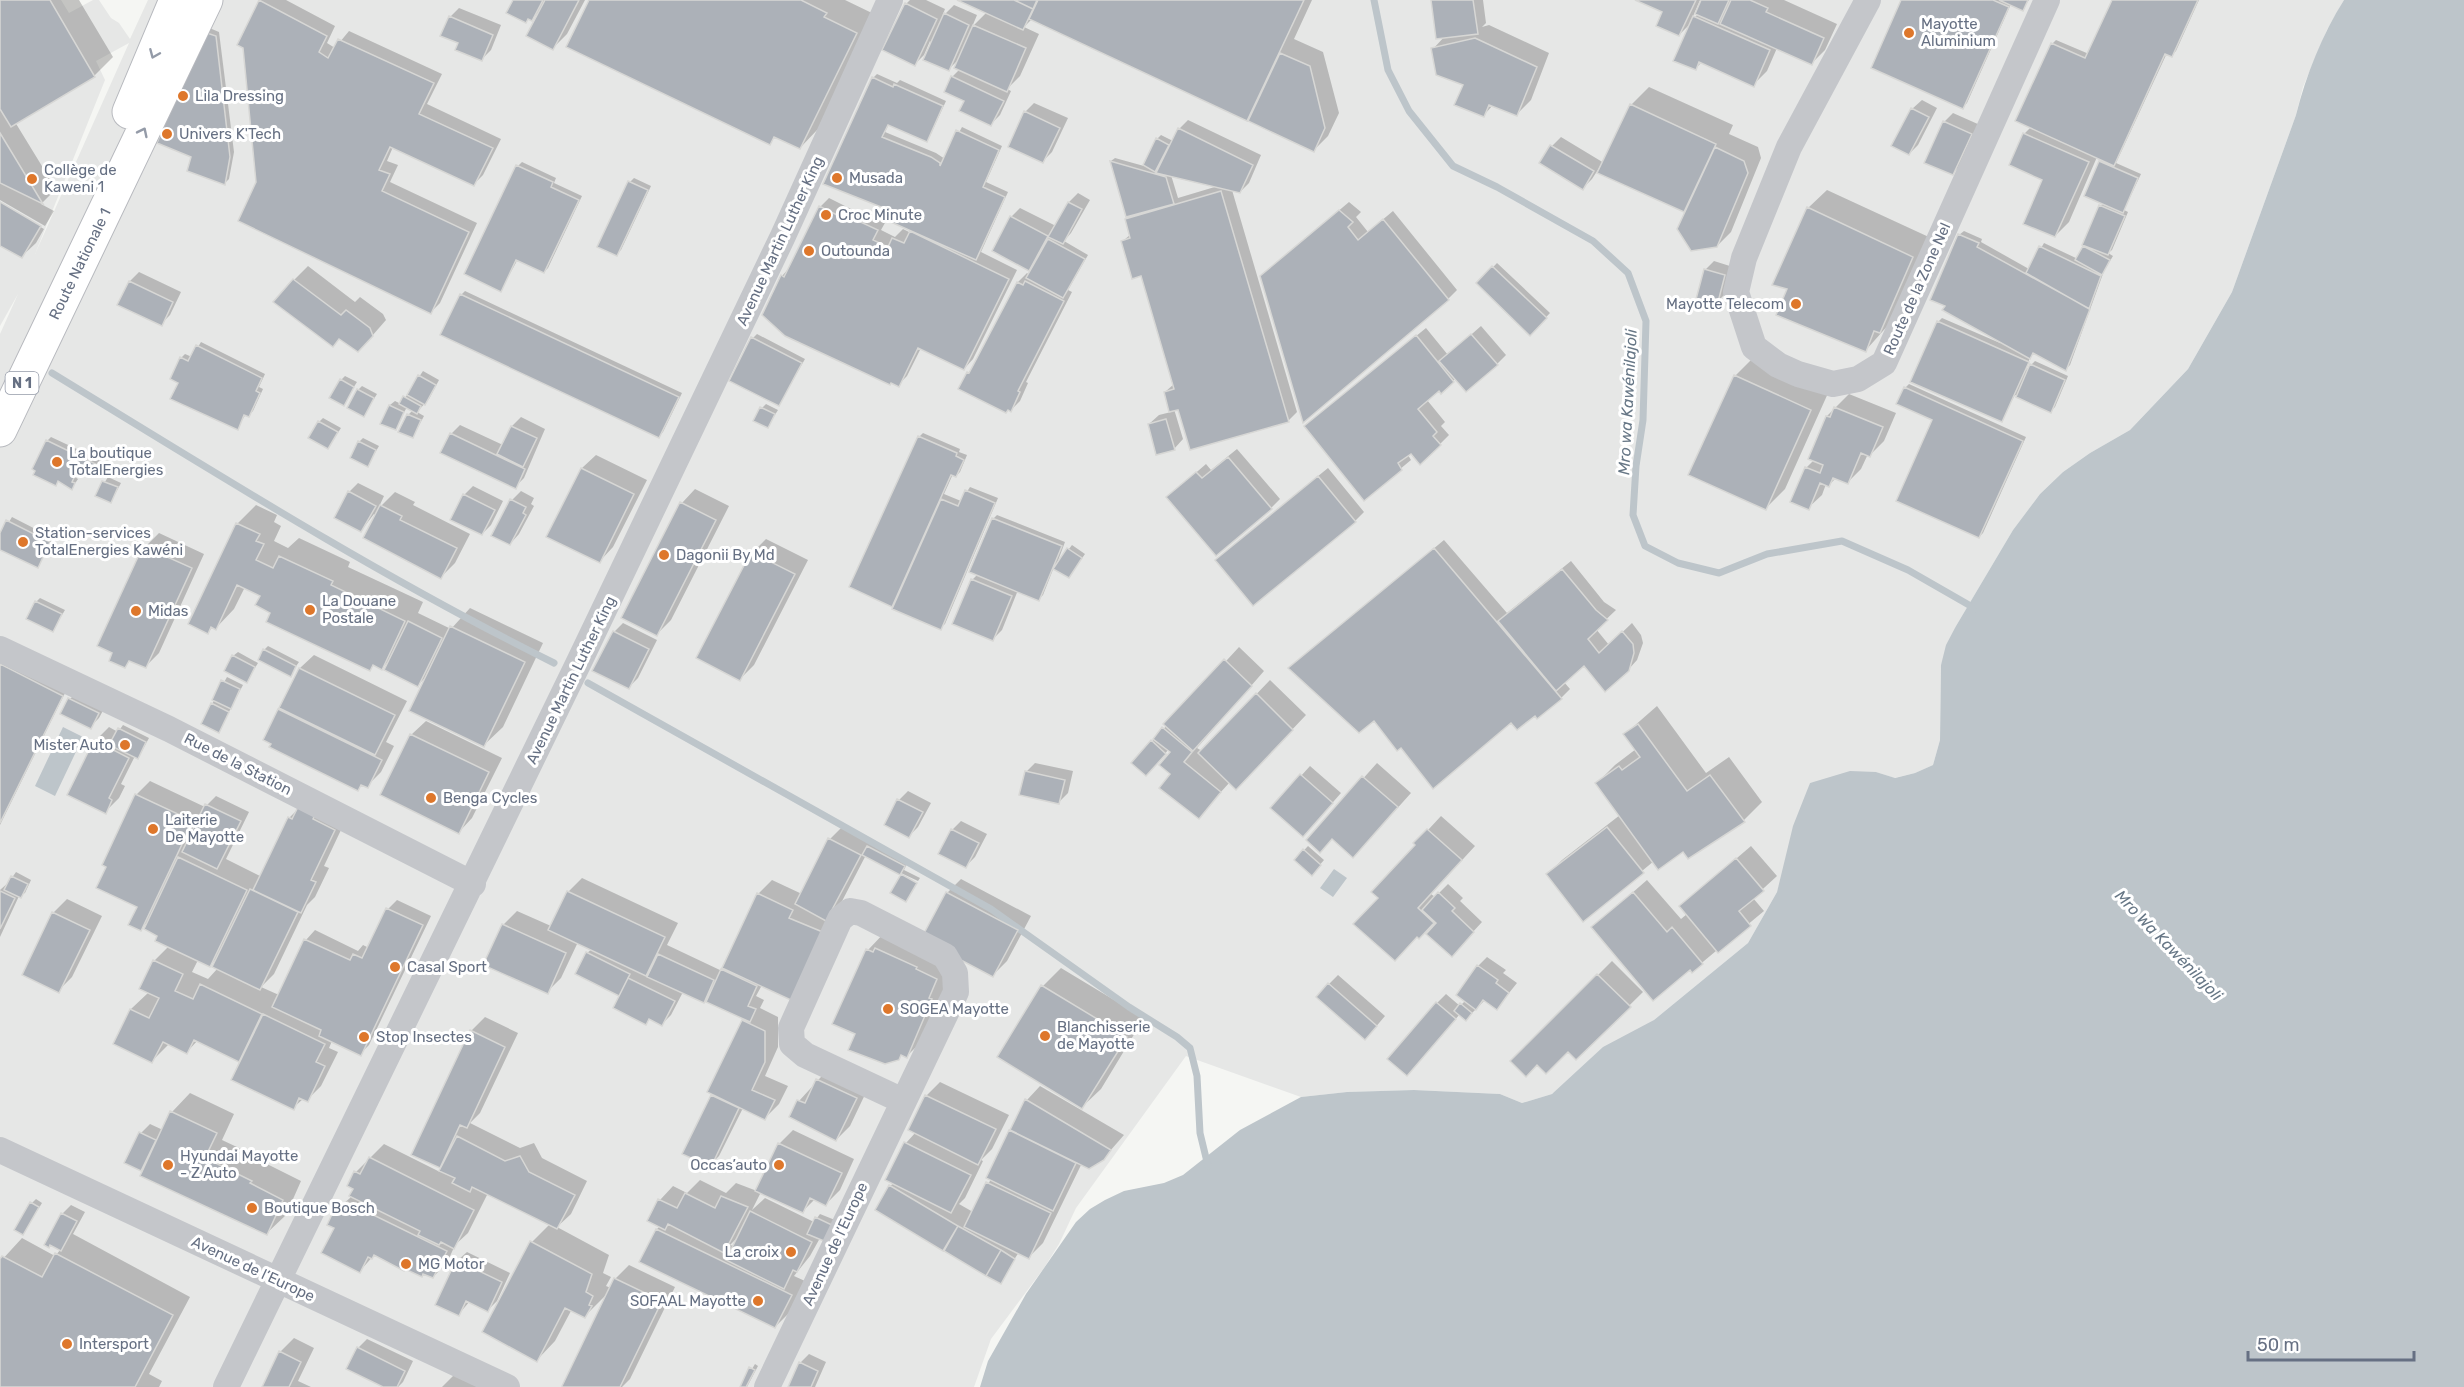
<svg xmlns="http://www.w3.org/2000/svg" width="2464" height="1387" font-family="Rubik,sans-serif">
<rect width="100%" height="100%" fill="#f5f6f3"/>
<path fill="#e6e7e6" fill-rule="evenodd" d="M0 0H61L69 13 93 0H99L111 18 119 23 130 39 148 0H2344L2327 30 2303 87 2296 115 2232 292 2188 369 2130 430 2090 453 2063 472 2040 494 2013 530 1956 626 1941 665 1940 740 1933 765 1915 773 1894 778 1876 772 1810 783 1777 892 1748 943 1654 1020 1552 1094 1522 1103 1500 1094 1414 1090 1347 1092 1301 1097 1186 1056 1076 1208 1059 1244 1044 1268 991 1339 974 1387H0V334L18 294 0 326ZM129 43 35 254 105 80 96 61Z"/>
<path fill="#bdc5ca" d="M2344 0H2464V1387H980L988 1361 1026 1294 1076 1222 1090 1209 1105 1200 1124 1191 1164 1183 1183 1175 1240 1130 1301 1097 1347 1092 1414 1090 1500 1094 1522 1103 1552 1094 1603 1047 1654 1020 1748 943 1777 892 1793 826 1810 783 1850 771 1876 772 1895 778 1915 773 1933 765 1940 740 1941 665 1946 645 1956 626 2013 530 2040 494 2063 472 2090 453 2130 430 2188 369 2232 292 2296 115C2306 75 2322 35 2344 0Z
M63 727 83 737 55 796 35 786Z
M1334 869 1347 878 1333 897 1320 888Z"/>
<path fill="#0003" fill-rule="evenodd" d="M0 0H79L113 57 94 76 15 122 56 189 41 204 54 211 45 226 0 200Z
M261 0H286L335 26 327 43 335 48 349 31 442 74 427 104 501 139 483 175 474 184 393 147 387 161 398 165 390 182 477 223 440 303 431 312 258 182 244 47 239 44Z
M514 0H585L567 34 553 48 540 11 532 19Z
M591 0H845L874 14 818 129 800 148 776 136 769 143Z
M910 0H926L945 9 942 17 954 5 977 15 972 27 987 12 961 0H1312L1294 39 1323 52 1339 113 1328 136 1314 150 1254 111 1246 119 1032 19 1024 27 1039 34 1020 76 1007 89 1011 91 1000 115 991 124 966 101 952 77 960 69V58L948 70 930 41 924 55 915 64 906 4Z
M1433 0H1483L1486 23 1482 27 1489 25 1549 53 1531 100 1517 114 1493 105 1484 115 1465 84 1433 49 1445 36Z
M1638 0H1700L1691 21 1698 14 1703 0H1784L1837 24 1825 50 1811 64 1777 48 1767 71 1753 85 1702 62 1695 69 1692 22 1679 35 1664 11Z
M1903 0H2029L2022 9 2011 4 1967 103 1963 107Z
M2113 0H2199L2176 51 2172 55 2167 53 2116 163 2141 174 2124 210 2128 212 2112 250 2108 253 2113 256 2104 271 2070 365 2066 369 2034 353 2030 357 2026 370 2035 361 2068 376 2055 407 2051 411 2015 395 2001 420 1938 322 1942 318 2000 343 2001 341 1947 305 1959 235 1964 231 1982 239 1981 242 2029 269 2044 243 2078 259 2086 245 2100 206 2104 203 2100 162 2103 160 2097 157 2069 222 2055 236 2044 180 2024 134 2031 127 2052 44 2056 40 2089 54Z
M459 8 501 25 491 50 482 59 460 42 450 17Z
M207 27 219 32 234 152 229 179 225 183 193 156Z
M877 74 897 83 900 80 946 101 930 136 926 140 889 124 885 132 936 153 945 159 962 127 1002 146 986 182 1008 192 981 252 1017 270 973 359 964 369 921 348 907 376 898 385 782 276 790 267 820 207 829 198 859 213 863 210 886 221 881 230 895 237 903 229 911 233 914 230 888 208 873 78Z
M1649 87 1733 125 1729 134 1758 147 1761 158 1731 232 1717 246 1690 203 1684 210 1601 165 1592 179 1583 188 1541 163 1552 146 1561 137 1604 163 1631 105Z
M1922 100 1937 108 1918 145 1909 154 1893 146 1912 109Z
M1034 103 1068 118 1052 152 1043 161 1025 112Z
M1953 113 1980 125 1962 164 1953 173 1944 122Z
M1188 120 1261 155 1249 183 1240 192 1232 190 1297 412 1288 421 1174 409 1183 439 1174 449 1149 424 1159 415 1171 412 1165 392 1174 384 1142 274 1123 241 1131 234 1127 219 1132 214 1127 215 1111 161 1115 158 1144 166 1157 139 1161 135 1173 141 1179 129ZM1171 175 1218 186 1178 198Z
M522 162 556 178 554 183 582 196 548 268 544 272 518 259 501 290 466 274 518 166Z
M634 178 651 186 621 250 616 254 630 182Z
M1827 190 1931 238 1899 313 1866 350 1789 288 1808 208Z
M1078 193 1090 200 1071 233 1064 241 1088 255 1068 290 1072 292 1026 382 1028 383 1020 401 1011 410 968 373 974 367 1018 282 1027 273 1030 275 1036 262 1029 269 1011 217 1020 208 1056 226 1069 202Z
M1349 202 1361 212 1356 217 1368 232 1393 211 1457 290 1448 299 1271 268Z
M0 204 44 229 36 243 22 256 0 244Z
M1714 261 1733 267 1727 292 1718 301 1705 270Z
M1497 263 1550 313 1530 334 1478 283Z
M308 266 355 302 360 297 383 314 386 320 372 336 340 338 294 280Z
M139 272 181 292 170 315 161 324 119 304 130 281Z
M465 291 682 393 663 432 659 436 461 295Z
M1481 326 1506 355 1497 364 1456 378 1441 392 1440 389 1427 400 1445 422 1441 426 1449 435 1440 444 1408 455 1411 460 1364 499 1306 426 1426 328 1448 355Z
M757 334 805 359 779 405 753 338Z
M201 342 265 374 259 387 263 389 253 411 248 416 246 414 237 428 180 382 181 358 185 354 192 357Z
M1753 358 1829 391 1785 489 1766 508 1735 376Z
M423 371 439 380 429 399 417 412 424 416 413 437 408 415 413 410 407 407 395 429 382 423 390 405 395 401 401 404Z
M345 376 357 382 343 404 341 380Z
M1909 384 2026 437 1983 533 1979 537 1934 419 1905 388Z
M362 386 377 394 364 415 358 390Z
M1849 394 1896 413 1884 441 1870 455 1868 454 1861 469 1847 483 1836 478 1829 485 1826 484 1822 495 1808 508 1806 468 1814 460 1827 416Z
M766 404 778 410 768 426 762 408Z
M521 417 545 429 524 478 515 487 451 434 460 425 503 445 512 426Z
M323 418 341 428 328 448 319 422Z
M923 433 960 449 959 452 967 455 960 472 956 476 953 474 944 494 961 501 970 487 998 498 945 624 940 628 898 598 891 605 919 437Z
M51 437 111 465 108 471 104 475 82 464 75 477 78 479 72 488 59 480 55 484 47 441Z
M363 438 379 446 368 465 359 442Z
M1237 449 1280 499 1271 508 1168 497 1206 464 1211 470Z
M596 455 647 480 613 547 600 561 582 468Z
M1328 468 1364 512 1355 521 1226 551Z
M108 477 121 483 111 502 97 495Z
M358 483 384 496 378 509 395 492 415 502 413 505 470 534 455 563 441 577 376 516 374 514 361 531 336 517 349 492Z
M473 486 503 501 491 525 482 534 464 495Z
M695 489 729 506 671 620 657 634 623 618 682 503Z
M521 491 534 498 531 504 534 506 519 534 510 544 512 500Z
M256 505 277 515 274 522 281 526 274 541 288 548 299 538 350 562 348 567 423 602 418 613 451 629 470 608 543 643 503 727 484 745 427 676 418 685 390 660 382 668 375 664 370 669 272 612 262 595 245 587 234 609 216 628 213 627 208 632 190 624 238 523Z
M997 515 1065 542 1056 566 1072 545 1085 554 1069 577 1054 567 1043 595 1039 599 1018 590 1002 630 993 639 972 580 978 574 993 519Z
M12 517 53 538 37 566 0 548V537Z
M159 533 204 554 159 653 145 667 131 660 125 666 114 652 145 547Z
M766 539 808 560 754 665 740 679 698 657 752 553Z
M1444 540 1507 613 1571 561 1604 602 1616 610 1596 629 1609 645 1632 623 1641 635 1643 643 1637 660 1628 670 1584 664 1564 682 1570 689 1561 698 1535 714 1402 746 1375 719 1290 668Z
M40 598 65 610 53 630 36 602Z
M623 623 657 640 638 678 629 687 614 632Z
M268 646 299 662 290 675 264 650Z
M1239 647 1264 671 1197 748 1202 751 1270 680 1306 715 1250 774 1230 782 1198 817 1172 774V752L1169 749 1155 765 1133 762Z
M238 652 258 663 247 681 233 656Z
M314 655 407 701 386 742 394 746 381 772 367 786 363 784 358 789 265 739 300 668Z
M0 659 66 691 0 825Z
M227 677 243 685 219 731 212 704Z
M79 690 107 703 99 718 90 727 70 699Z
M1657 706 1706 773 1729 757 1762 802 1744 820 1688 857 1683 850 1654 861 1583 920 1548 874 1562 860 1620 815 1597 783 1615 765 1636 749 1625 734Z
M426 721 502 758 472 818 459 832 382 794 412 734Z
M123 725 149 738 141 753 137 757 135 756 121 784 125 786 119 798 105 812 95 741 109 727 118 732Z
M1035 763 1073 771 1068 793 1059 802 1026 772Z
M1377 763 1411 793 1367 842 1332 838 1308 840Z
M1310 766 1341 793 1312 826 1272 808Z
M150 781 205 807 216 796 249 812 226 859 262 877 289 818 298 809 348 815 324 866 329 868 315 897 307 905 274 974 261 987 279 995 306 940 315 930 358 951 363 945 369 948 388 909 397 900 431 916 369 1045 360 1054 332 1041 329 1048 338 1052 321 1086 307 1100 303 1099 293 1108 245 1053 238 1060 198 1040 187 1052 170 1043 152 1061 115 1044 131 1009 149 992 141 988 154 961 169 946 150 920 140 929 136 795ZM218 957V968L208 979 192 972 198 960 210 965Z
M908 791 931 803 918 827 909 836 886 824 899 800Z
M1441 816 1475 846 1431 894 1435 897 1448 884 1463 898 1460 901 1482 922 1460 946 1436 920 1419 937 1380 898 1417 845 1416 843Z
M961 821 987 834 975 857 966 866 952 830Z
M844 825 908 862 904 870 920 878 918 881 901 873V874L866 855 840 905 837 919 762 985 756 996 764 1000 760 1008 778 1017V1047L765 1076 788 1086 779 1104 765 1118 743 1108 719 1156 710 1165 712 1096 745 1019 711 993 703 1001 683 992 671 1015 662 1024 651 1018 646 1023 587 953 592 949 578 942 561 978 547 992 503 925 517 911 551 926 568 892 582 878 678 923 667 945 722 971 758 894 772 880 802 894 830 839Z
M1308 846 1324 860 1312 874 1296 859Z
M1751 846 1777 876 1753 898 1764 911 1692 971 1593 927 1647 880 1681 919 1687 914 1681 906Z
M16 872 31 880 25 893 19 896 0 937V890L9 882Z
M961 879 1031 916 1007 961 993 975 947 893Z
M67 899 102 916 72 977 58 991 53 913Z
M886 931 935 948 950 981 926 1037 907 1056 903 1054 898 1059 857 1034 868 950Z
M1487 957 1506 970 1503 973 1517 983 1497 1008 1485 1000 1470 1015 1460 1014 1415 1065 1437 1003 1446 994 1460 1006 1466 1000 1478 966Z
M1612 961 1643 992 1576 1058 1568 1050 1537 1063 1512 1061Z
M1061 968 1144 1018 1101 1089 1082 1107 1043 986Z
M1338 975 1385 1016 1374 1029 1329 984Z
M485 1017 518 1033 480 1113 470 1123 520 1148 534 1143 542 1158 587 1181 571 1214 557 1227 609 1255 603 1273 611 1277 606 1286 611 1288 615 1279 629 1265 675 1287 630 1379 622 1387H567L608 1293 585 1316 572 1309 555 1341 537 1360 532 1242 550 1224 488 1193 468 1233 455 1245 447 1263 433 1277 375 1254 360 1271 336 1227 335 1211 350 1198 355 1188 356 1172 384 1144 440 1172 443 1168 413 1154 471 1031Z
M831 1066 870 1084 850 1126 836 1140 799 1101Z
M940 1082 1009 1115 992 1149 981 1160 983 1161 965 1198 959 1204 973 1212 991 1179 988 1178 1027 1100 1040 1086 1124 1135 1103 1159 1082 1163 1043 1243 1029 1257 1019 1252 1000 1282 948 1243 943 1249 890 1186 894 1183 887 1179 906 1143 916 1132 926 1096Z
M190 1093 234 1114 222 1140 269 1162 267 1164 301 1181 286 1215 267 1233 148 1162 141 1169V1133L150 1124 163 1130 172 1112Z
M793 1130 854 1159 840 1190 826 1204 815 1199 803 1211 761 1192 752 1210 765 1198 814 1222 820 1214 835 1220 820 1238 810 1256 794 1276 805 1281 789 1313 775 1327 657 1229 660 1226V1200L673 1186 687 1193 700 1180 726 1193 736 1183 757 1191 779 1144ZM738 1237 734 1246 730 1245Z
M36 1199 42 1203 23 1234 32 1203Z
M71 1205 85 1212 73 1234 190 1297 149 1374 162 1381 159 1387H0V1262L22 1238 55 1256 61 1249 62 1214Z
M467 1252 510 1273 497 1301 488 1310 470 1301 459 1314 457 1261Z
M294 1338 314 1348 298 1381 311 1387H264L280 1352Z
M367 1339 413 1361 403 1382 398 1387H386L358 1348Z
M809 1354 826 1362 815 1387H789L800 1363Z
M755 1364 758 1366 747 1387H741Z
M461 1368 495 1387H442Z"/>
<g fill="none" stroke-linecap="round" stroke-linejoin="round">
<path stroke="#bdc5ca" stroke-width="7" d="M1374 0 1388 70 1409 111 1453 166 1497 187 1593 241 1628 273 1646 321 1643 420 1636 466 1633 515 1645 546 1678 563 1719 573 1767 554 1842 541 1908 570 1969 605 1973 610
M52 373C217 474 381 577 554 663
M588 683 991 909 1129 1007 1177 1037 1190 1048 1197 1076 1200 1133 1208 1166"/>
</g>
<path fill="#acb1b8" stroke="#d7d7d5" stroke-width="1.5" d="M0 0H50L95 77 11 127 0 109Z
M259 0 327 36 319 52 328 58 338 39 434 83 419 114 493 148 474 186 390 147 379 170 390 174 382 191 469 232 431 314 238 221 256 182 243 48 237 45Z
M513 0H543L532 21 528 19 526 23 506 13Z
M545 0H579L553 50 526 36Z
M589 0H801L827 13 824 17 857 33 800 149 774 137 770 145 566 47Z
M957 0H1014L1033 9 1023 30Z
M1014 0H1037L1033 9Z
M1038 0H1304L1247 121 1029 19Z
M1431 0H1473L1478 34 1436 39Z
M1635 0H1696L1679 36 1656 26 1662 12Z
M1701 0H1729L1718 24 1695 14Z
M1731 0H1750L1768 8 1766 12 1824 38 1812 65 1720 24Z
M1901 0H1993L2009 7 1963 109 1871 68Z
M1999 0H2028L2023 11Z
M2112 0H2198L2172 57 2165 54 2114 166 2015 121 2051 43 2085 58Z
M905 3 937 19 915 66 882 50Z
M944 13 969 25 949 71 923 60Z
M449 16 493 35 482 61 455 50 458 43 440 36Z
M1693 16 1770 50 1754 87 1699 62 1696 70 1673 61Z
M973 25 1026 48 1007 92 954 68Z
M201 31 216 36 230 157 225 185 187 171 191 157 157 143Z
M1475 38 1537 67 1517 116 1489 105 1484 117 1454 105 1463 85 1436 75 1431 48Z
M1280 53 1310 66 1325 128 1314 152 1248 121Z
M951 76 1004 101 991 126 959 111 964 101 944 92Z
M872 77 893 87 894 84 943 106 927 142 888 125 882 137 931 157 940 163V166L956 130 999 150 983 187 1005 197 976 260 882 218 886 209 823 184Z
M1630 104 1716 144 1684 212 1597 173Z
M1911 108 1929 117 1909 155 1891 146Z
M1024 111 1060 128 1043 163 1008 147Z
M1943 121 1972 134 1953 175 1924 163Z
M1178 128 1253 165 1240 193 1156 173Z
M0 133 43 204 0 183Z
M2023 133 2089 162 2055 237 2023 224 2042 180 2009 165Z
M1156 138 1169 145 1155 172 1143 165Z
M1550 145 1594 171 1583 190 1539 163Z
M1715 147 1744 161 1748 173 1717 247 1691 251 1677 229Z
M1110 161 1166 177 1174 204 1126 217Z
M2099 161 2138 178 2123 213 2084 196Z
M516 165 553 182 551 187 579 200 544 273 516 260 501 292 464 274Z
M628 181 648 190 617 256 597 247Z
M1221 191 1289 422 1190 450 1178 410 1169 412 1164 392 1174 389 1141 276 1132 279 1121 241 1130 238 1125 219Z
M0 202 41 226 22 258 0 246Z
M1068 202 1082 209 1063 244 1048 237Z
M2099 205 2125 216 2108 255 2082 245Z
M819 206 851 222 852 218 878 230 873 240 888 247 892 238 904 243 910 231 1009 279 964 370 918 348 899 387 891 383 890 385 785 336 762 315 781 275 784 277Z
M1807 207 1913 257 1880 333 1874 331 1866 352 1776 315 1787 289 1772 285Z
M1339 210 1353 222 1348 227 1358 240 1383 219 1449 300 1303 423 1260 276Z
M1010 216 1048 236 1029 271 992 251Z
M1958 234 1979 243 1977 247 2090 309 2066 371 2033 353 2030 359 1942 310 1945 306 1930 300Z
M1048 239 1085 259 1063 298 1026 278Z
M2039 246 2101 276 2089 309 2026 273Z
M2083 246 2110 260 2102 275 2075 260Z
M1492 266 1547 318 1530 336 1476 283Z
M1704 269 1725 275 1718 302 1695 303Z
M293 279 341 315 346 310 370 328 373 336 358 352 339 339 333 347 273 302Z
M129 281 173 302 162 326 117 305Z
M1025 281 1064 301 1018 391 1020 392 1011 412 1008 410 1006 413 958 389 967 372 969 373 1017 282 1023 285Z
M460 294 679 397 659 438 440 335Z
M1937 321 2029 362 2002 422 1910 382Z
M1471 334 1498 365 1466 392 1439 361Z
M1416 335 1454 382 1441 394 1439 391 1418 409 1437 432 1433 436 1441 445 1420 465 1411 454 1398 463 1402 470 1364 501 1304 426Z
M751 337 802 363 779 406 729 381Z
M196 345 262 378 256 391 260 393 249 417 244 415 238 430 170 399 178 383 170 379 180 357 188 361Z
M2030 364 2065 380 2051 413 2016 397Z
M418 375 436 385 425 405 407 395Z
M1734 375 1811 410 1766 510 1688 475Z
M340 379 354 387 344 406 329 398Z
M1904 387 2023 441 1979 538 1896 501 1932 420 1896 404Z
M357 389 374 398 364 417 347 408Z
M403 396 421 406 417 414 399 404Z
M389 405 404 412 396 430 380 424Z
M760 407 775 414 768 428 753 421Z
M1834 407 1883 427 1870 457 1861 453 1848 484 1833 478 1829 487 1820 483 1809 510 1790 502 1805 467 1820 473 1823 465 1808 459 1826 416 1830 417Z
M407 414 421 420 413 438 398 432Z
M1166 419 1175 450 1156 455 1148 424Z
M318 421 338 432 328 449 308 438Z
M511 426 537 438 523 467 497 454Z
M450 433 525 469 516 489 440 453Z
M918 436 957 453 956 456 964 460 956 477 951 475 892 607 849 587Z
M46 440 108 470 105 476 80 465 72 482 75 483 72 490 58 481 56 486 33 475 35 471 32 469Z
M358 441 376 450 368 467 350 458Z
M1228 457 1272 509 1216 556 1166 497 1196 472 1202 478Z
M581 468 634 494 600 563 546 537Z
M1318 476 1356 522 1253 606 1215 560Z
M102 481 118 487 111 503 95 496Z
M965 490 995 503 941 630 892 609 941 499 958 506Z
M348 491 376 506 361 532 334 518Z
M463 494 495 510 482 535 450 520Z
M510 499 526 507 523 513 526 515 510 545 491 536Z
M680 502 716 520 657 636 621 618Z
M380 505 402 516 400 520 457 548 441 579 363 538Z
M992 518 1062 546 1039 601 969 572Z
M6 520 50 542 38 568 0 550V533Z
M236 523 260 534 256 541 264 544 256 560 273 568 279 556 333 581 331 585 405 621 382 670 373 665 370 671 266 622 270 613 255 605 260 596 237 585 216 630 211 627 208 634 188 624Z
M143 546 192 568 146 668 129 661 125 668 109 661 112 653 97 646Z
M1067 548 1082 558 1069 578 1053 569Z
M1434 548 1562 699 1537 719 1535 716 1517 730 1511 723 1433 789 1401 748 1397 751 1374 721 1359 733 1288 668Z
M751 552 795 574 740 681 696 658Z
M1562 569 1596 610 1608 620 1588 639 1599 653 1622 631 1633 644 1634 653 1629 671 1605 692 1584 666 1556 691 1498 621Z
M971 579 1012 596 993 641 952 624Z
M35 601 62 614 53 632 26 619Z
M408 621 442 638 418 687 384 670Z
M450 626 525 662 484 747 409 711Z
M613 631 649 649 629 689 592 671Z
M263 649 296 666 291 677 258 660Z
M232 655 255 667 247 683 224 671Z
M1224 659 1252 686 1193 751 1163 724Z
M0 664 63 696 0 823Z
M299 668 395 715 375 755 279 708Z
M221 680 240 689 231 709 212 700Z
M1256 693 1293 730 1236 790 1198 753Z
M68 698 99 713 91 729 60 714Z
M211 703 229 712 219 733 201 724Z
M278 709 382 760 368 788 361 785 358 791 269 747 271 744 263 740Z
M1638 724 1687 791 1710 775 1745 822 1688 859 1683 852 1658 870 1595 783 1619 766 1622 770 1640 757 1623 734Z
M1162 727 1192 752 1184 762 1221 792 1199 819 1159 788 1170 774 1159 765 1170 752 1153 739Z
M118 728 146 742 138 759 109 745Z
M410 734 489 772 459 834 380 795Z
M94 740 129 758 109 798 112 800 106 814 67 795Z
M1151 740 1166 754 1146 776 1131 763Z
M1025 771 1065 780 1059 804 1019 795Z
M1300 774 1333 803 1303 837 1270 808Z
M1362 776 1398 807 1353 858 1332 839 1320 853 1306 840Z
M135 794 193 821 141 931 128 925 137 907 96 888 106 867 102 865Z
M897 799 923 812 909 838 884 825Z
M205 804 241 821 217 869 182 852Z
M298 807 315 815 313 819 335 830 311 880 316 882 301 913 253 890 288 817 292 819Z
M1607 827 1644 873 1583 922 1546 874Z
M951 829 979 843 966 868 938 854Z
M1427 829 1462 860 1418 908 1434 923 1419 939 1417 937 1395 961 1353 924 1378 898 1371 892 1415 845 1413 843Z
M828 838 861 855 826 921 795 904Z
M867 846 905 866 900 875 862 855Z
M1303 849 1321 865 1312 876 1294 860Z
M178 857 247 890 210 967 155 941 157 936 144 929Z
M1736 858 1764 891 1739 911 1751 926 1718 953 1679 906Z
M901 874 917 883 906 902 890 893Z
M11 876 28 884 21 898 4 890Z
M250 889 298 912 260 990 212 967Z
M0 891 15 898 0 929Z
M567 891 665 937 646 976 548 930Z
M946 892 1018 930 993 977 921 939Z
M1438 892 1455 908 1452 911 1474 932 1452 957 1426 934 1436 923 1422 910Z
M1633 892 1667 932 1672 927 1703 964 1692 973 1690 970 1653 1001 1591 927Z
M757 893 793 910 789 918 825 933 793 1001 722 968Z
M386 908 423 925 361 1056 319 1036 321 1030 272 1007 304 939 350 960 353 954 362 958Z
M52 912 90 930 59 993 22 975Z
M502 924 566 953 548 994 483 965Z
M875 948 917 967 916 969 937 979 929 998 932 999 907 1058 901 1055 899 1060 885 1064 848 1050 855 1034 832 1024 866 949 873 952Z
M586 952 630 974 619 996 575 974Z
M658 954 714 980 704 1003 647 977Z
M153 960 183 974 175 991 193 999 200 984 262 1014 239 1062 194 1040 187 1054 163 1042 152 1063 113 1044 130 1009 149 1018 159 998 139 989Z
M1477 965 1498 980 1496 983 1509 993 1497 1010 1483 1000 1476 1010 1456 995Z
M721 969 757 986 748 1006 756 1009 750 1022 706 1002Z
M1597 974 1631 1007 1576 1060 1568 1052 1546 1074 1537 1065 1526 1077 1510 1061Z
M628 978 675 1001 662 1026 649 1019 646 1025 613 1008Z
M1328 983 1377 1026 1365 1040 1316 997Z
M1041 985 1127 1037 1082 1109 997 1057Z
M1436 1002 1456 1019 1407 1076 1387 1059Z
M1460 1003 1472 1013 1466 1021 1454 1011Z
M263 1014 325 1044 316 1062 325 1066 308 1102 299 1098 294 1110 231 1080Z
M742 1020 765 1031V1062L752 1090 775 1100 765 1120 707 1092Z
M470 1030 505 1047 467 1128 460 1125 440 1168 411 1155Z
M816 1079 857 1098 836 1141 789 1117 797 1100 805 1103Z
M711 1095 739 1108 711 1167 682 1154Z
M925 1095 996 1129 978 1165 908 1130Z
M1025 1099 1111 1150 1104 1160 1089 1169 1010 1130Z
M170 1111 217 1133 205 1158 252 1181 250 1183 283 1200 267 1235 140 1176Z
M1009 1130 1076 1163 1053 1211 986 1178Z
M139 1132 156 1140 141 1171 124 1163Z
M457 1136 505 1161 520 1156 529 1172 575 1195 557 1229 472 1187 470 1192 452 1183 455 1178 439 1171Z
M904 1142 971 1175 951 1213 885 1180Z
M778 1143 842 1173 826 1206 810 1198 803 1213 755 1191Z
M369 1157 474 1210 454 1249 441 1242 439 1245 418 1235 420 1231 349 1196 353 1189 347 1186 354 1171 360 1174Z
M986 1182 1051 1213 1029 1259 964 1227Z
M889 1185 958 1226 943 1251 875 1210Z
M685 1193 715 1208 721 1196 748 1207 724 1253 668 1224 665 1230 647 1221 658 1199 677 1208Z
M30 1202 39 1207 23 1235 14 1230Z
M347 1202 447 1251 433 1278 423 1274 422 1277 405 1269 404 1271 374 1255 372 1259 368 1257 360 1273 321 1253 334 1228 327 1225 334 1210 341 1214Z
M750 1211 812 1242 797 1272 793 1270 784 1289 726 1260Z
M61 1213 77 1221 61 1251 50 1245 49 1248 44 1245Z
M815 1217 832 1225 824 1241 807 1234Z
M958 1226 1001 1250 986 1276 944 1251Z
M656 1229 792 1295 775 1328 639 1262Z
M530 1241 592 1274 586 1292 593 1296 589 1305 592 1306 585 1318 565 1308 537 1362 482 1332Z
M1001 1250 1015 1259 1001 1284 986 1276Z
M55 1253 173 1315 135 1387H0V1259L2 1256 42 1277Z
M456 1260 502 1282 488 1312 466 1301 459 1316 435 1305Z
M614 1278 662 1301 620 1387H563L562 1386Z
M357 1347 405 1371 397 1387H383L346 1369Z
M279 1351 301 1362 289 1387H262Z
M799 1362 818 1371 811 1387H788Z
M749 1367 755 1370 746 1387H740Z"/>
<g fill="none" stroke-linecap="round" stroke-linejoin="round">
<g stroke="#b7b9be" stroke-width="35">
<path id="primary" d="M129 112 176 0
M0 430 206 0"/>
</g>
<path stroke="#c4c6ca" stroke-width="26" d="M1868 0 1789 147 1744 258 1736 292 1754 347 1778 365 1798 374 1833 384 1858 379 1884 363 2047 0
M0 649 169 729 473 884
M0 1150 507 1387
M226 1387 579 662 783 236 890 0
M767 1387 956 992 955 973 945 956 861 913 850 911 840 919 791 1028 792 1044 805 1055 903 1101"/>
<use href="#primary" stroke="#fff" stroke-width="33"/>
</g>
<defs><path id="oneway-chevron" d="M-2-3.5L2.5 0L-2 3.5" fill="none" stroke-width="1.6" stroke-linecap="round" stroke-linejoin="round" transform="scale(1.5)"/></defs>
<g stroke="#949ba8">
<use href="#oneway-chevron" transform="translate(154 54) rotate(113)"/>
<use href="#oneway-chevron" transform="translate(143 132) rotate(-64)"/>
</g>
<g fill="#de772b" stroke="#fff" stroke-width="2">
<circle cx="1909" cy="33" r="6"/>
<circle cx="183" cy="96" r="6"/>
<circle cx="167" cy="134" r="6"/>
<circle cx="837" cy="178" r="6"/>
<circle cx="32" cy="179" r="6"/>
<circle cx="826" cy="215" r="6"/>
<circle cx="809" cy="251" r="6"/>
<circle cx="1796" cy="304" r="6"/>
<circle cx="57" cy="462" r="6"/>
<circle cx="23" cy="542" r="6"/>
<circle cx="664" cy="555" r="6"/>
<circle cx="310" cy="610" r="6"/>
<circle cx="136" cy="611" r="6"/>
<circle cx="125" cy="745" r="6"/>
<circle cx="431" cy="798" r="6"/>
<circle cx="153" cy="829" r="6"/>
<circle cx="395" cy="967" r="6"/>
<circle cx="888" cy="1009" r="6"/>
<circle cx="1045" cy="1036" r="6"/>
<circle cx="364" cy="1037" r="6"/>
<circle cx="168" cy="1165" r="6"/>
<circle cx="779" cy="1165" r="6"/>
<circle cx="252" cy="1208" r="6"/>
<circle cx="791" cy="1252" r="6"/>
<circle cx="406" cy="1264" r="6"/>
<circle cx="758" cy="1301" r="6"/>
<circle cx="67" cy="1344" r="6"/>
</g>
<g text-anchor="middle" stroke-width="6" stroke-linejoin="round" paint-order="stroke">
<rect fill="#fff" stroke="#949ba8" stroke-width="1.5" x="5.5" y="372" width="33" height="22" rx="4.5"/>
<g font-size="14" font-weight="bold" fill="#667083">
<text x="22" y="388">N 1</text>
</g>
<g font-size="15" fill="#667083" stroke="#fff" text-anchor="start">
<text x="1921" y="29">Mayotte<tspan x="1921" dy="17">Aluminium</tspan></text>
<text x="195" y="101">Lila Dressing</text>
<text x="179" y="139">Univers K'Tech</text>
<text x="44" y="175">Collège de<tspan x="44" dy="17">Kaweni 1</tspan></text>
<text x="849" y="183">Musada</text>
<text x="838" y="220">Croc Minute</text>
<text x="821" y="256">Outounda</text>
<text x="1784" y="309" text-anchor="end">Mayotte Telecom</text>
<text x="69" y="458">La boutique<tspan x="69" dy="17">TotalEnergies</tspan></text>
<text x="35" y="538">Station-services<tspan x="35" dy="17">TotalEnergies Kawéni</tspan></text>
<text x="676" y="560">Dagonii By Md</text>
<text x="322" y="606">La Douane<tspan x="322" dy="17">Postale</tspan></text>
<text x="148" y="616">Midas</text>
<text x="113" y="750" text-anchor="end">Mister Auto</text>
<text x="443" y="803">Benga Cycles</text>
<text x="165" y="825">Laiterie<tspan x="165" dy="17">De Mayotte</tspan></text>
<text x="407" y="972">Casal Sport</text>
<text x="900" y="1014">SOGEA Mayotte</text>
<text x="1057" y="1032">Blanchisserie<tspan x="1057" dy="17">de Mayotte</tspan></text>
<text x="376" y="1042">Stop Insectes</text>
<text x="180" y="1161">Hyundai Mayotte<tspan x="180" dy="17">- Z Auto</tspan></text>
<text x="767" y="1170" text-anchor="end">Occas’auto</text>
<text x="264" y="1213">Boutique Bosch</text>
<text x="779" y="1257" text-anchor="end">La croix</text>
<text x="418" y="1269">MG Motor</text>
<text x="746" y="1306" text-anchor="end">SOFAAL Mayotte</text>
<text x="79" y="1349">Intersport</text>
</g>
<g font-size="15" fill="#667083" stroke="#fff">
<text transform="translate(780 241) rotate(-65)" y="5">Avenue Martin Luther King</text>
<text transform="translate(80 264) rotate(-64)" y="5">Route Nationale 1</text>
<text transform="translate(1917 289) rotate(-66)" y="5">Route de la Zone Nel</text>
<text transform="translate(571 680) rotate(-64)" y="5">Avenue Martin Luther King</text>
<text transform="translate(238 764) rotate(27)" y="5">Rue de la Station</text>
<text transform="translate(835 1244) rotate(-65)" y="5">Avenue de l’Europe</text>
<text transform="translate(253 1269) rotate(25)" y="5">Avenue de l’Europe</text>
</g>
<g font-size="16" font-style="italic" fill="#677786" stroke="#fff">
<text transform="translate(1627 402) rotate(-87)" y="6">Mro wa Kawénilajoli</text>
<text transform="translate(2169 945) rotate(46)" y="6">Mro Wa Kawénilajoli</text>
</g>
</g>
<path d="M2248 1351v9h166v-9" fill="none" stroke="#667083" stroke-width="3"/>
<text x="2257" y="1351" font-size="18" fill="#667083" stroke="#ffffff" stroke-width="4.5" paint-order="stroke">50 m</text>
</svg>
